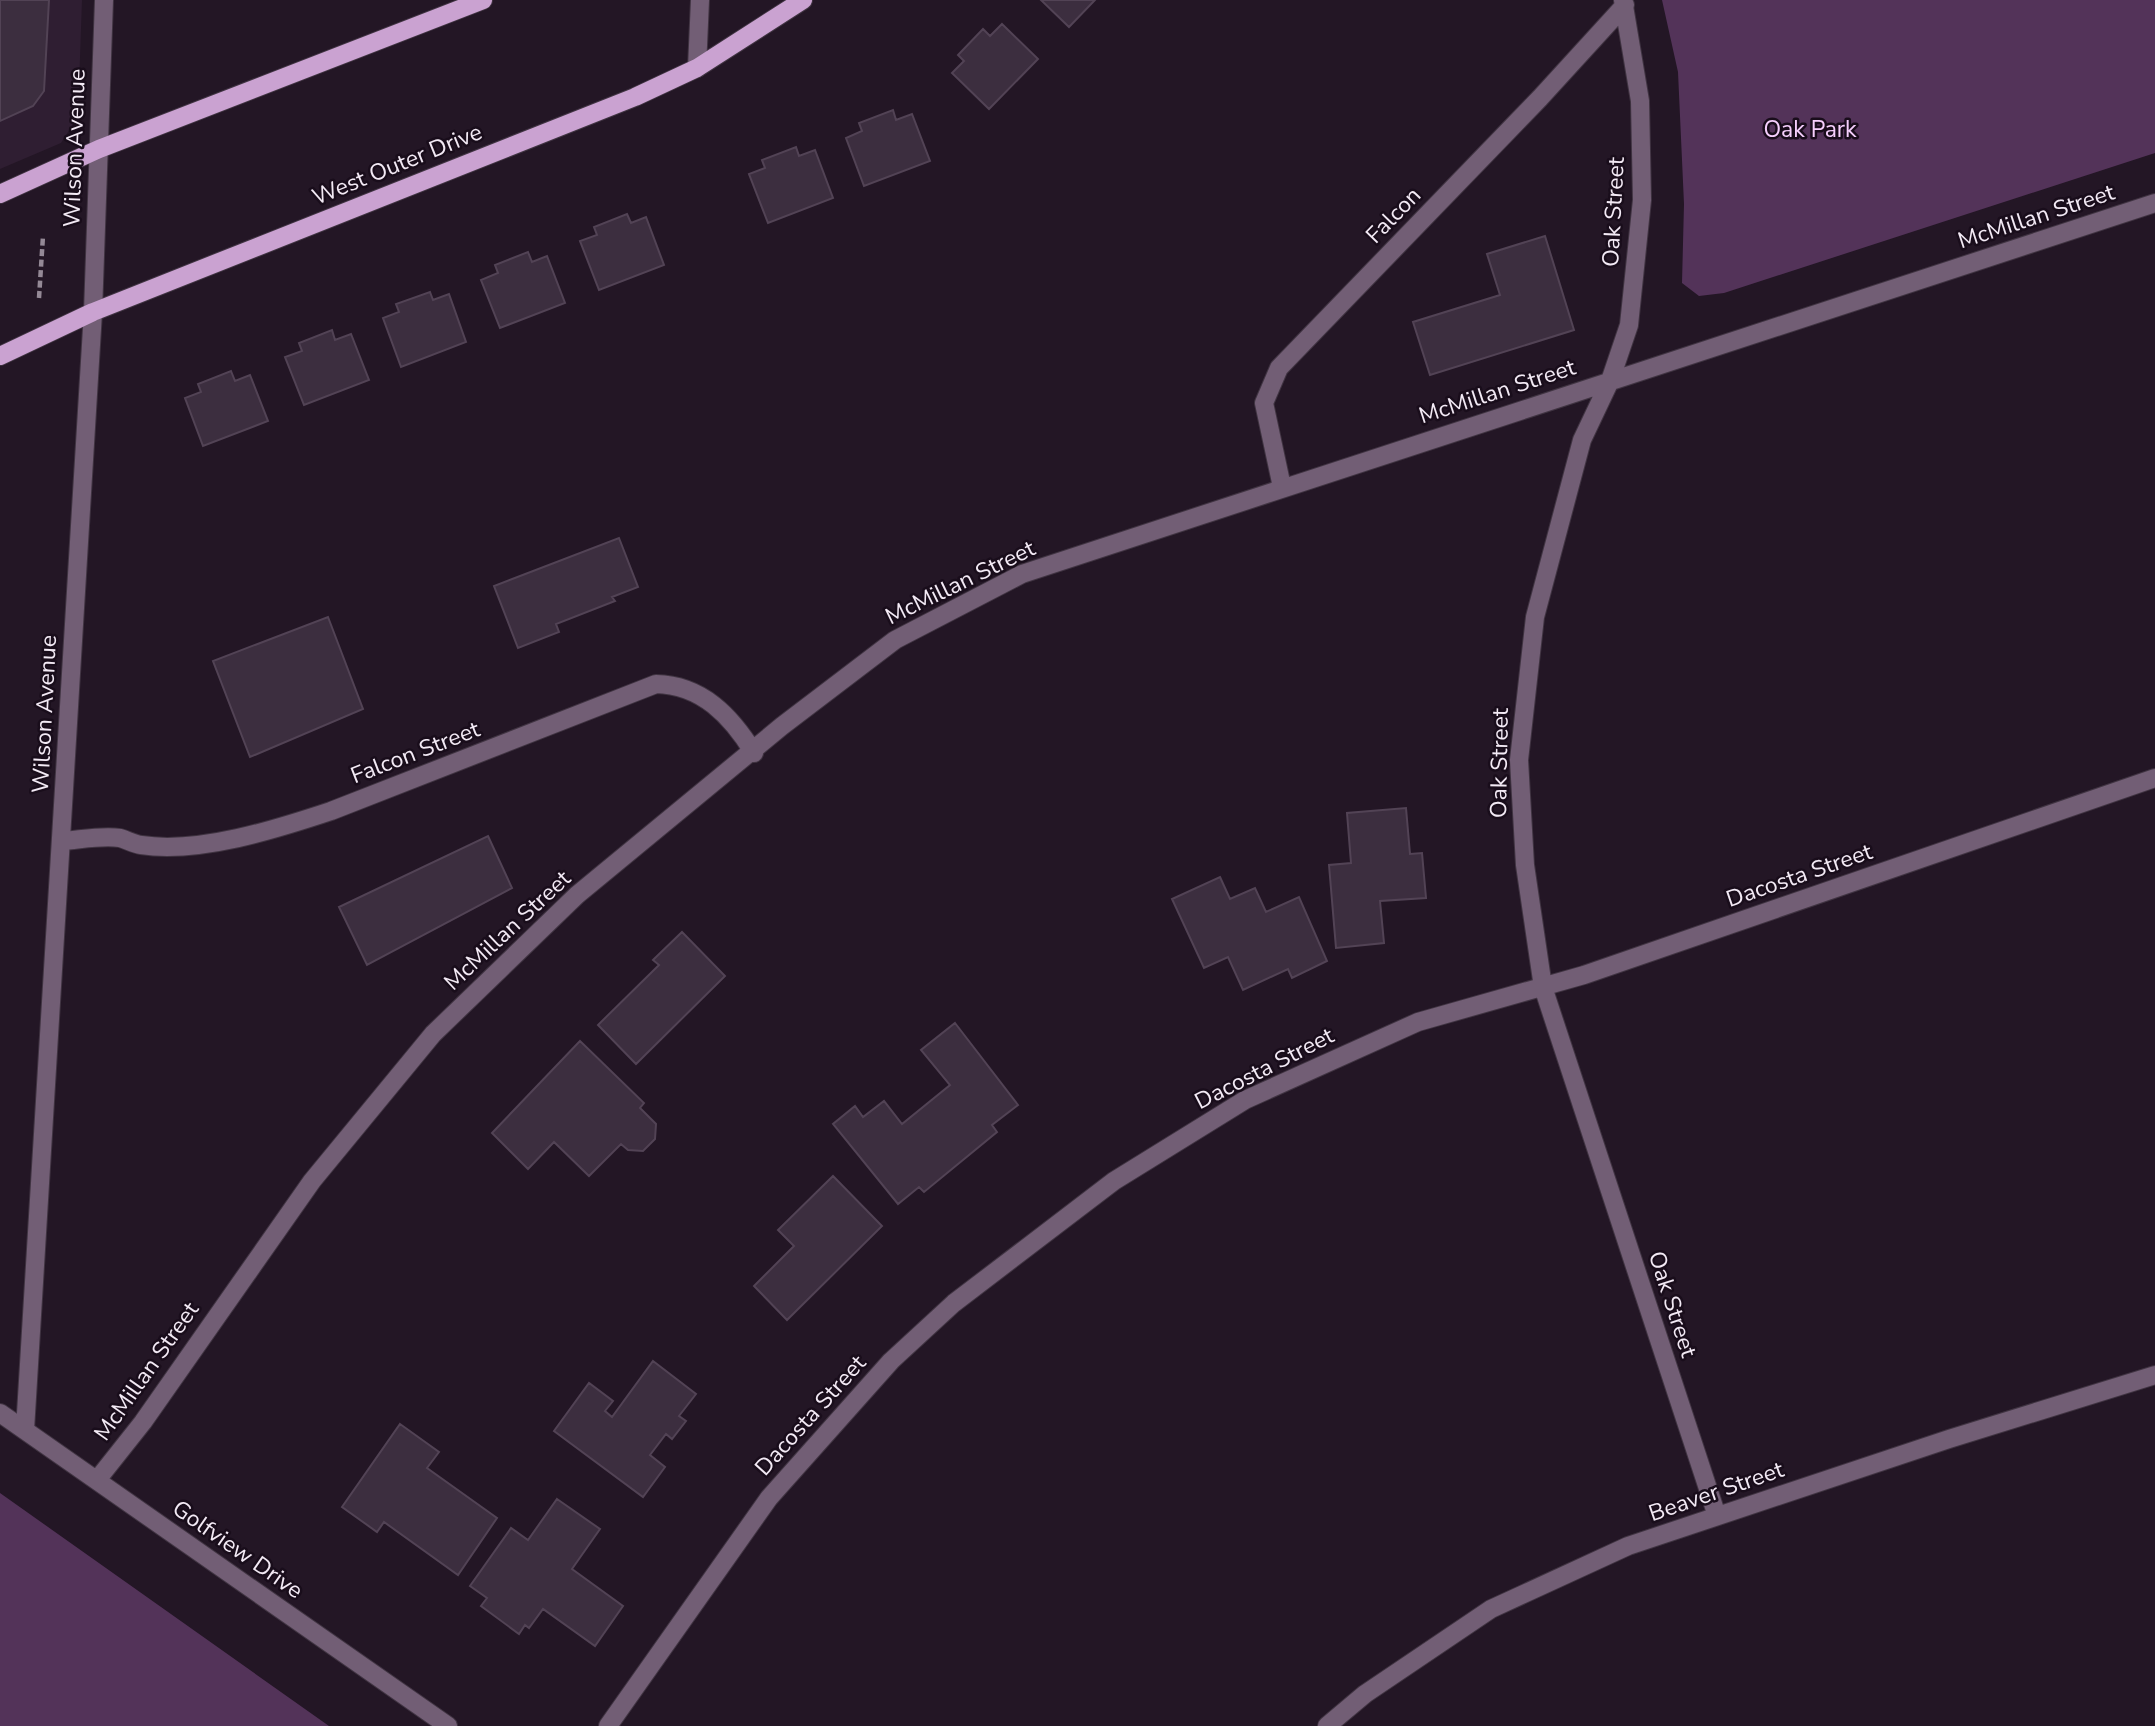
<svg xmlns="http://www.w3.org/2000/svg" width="2155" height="1726" font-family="'Nunito Sans',sans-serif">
<rect width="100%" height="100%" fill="#231625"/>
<path fill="#2f1e32" d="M0 0H82L78 116 61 143 0 169Z"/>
<path fill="#533359" d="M1662 0H2155V153L1724 293 1699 296 1682 283 1684 204 1678 72Z
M0 1493 329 1726H0Z"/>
<path fill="#3c2e3f" stroke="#524355" stroke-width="2" d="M0 0H49L44 91 33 106 0 121Z
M1041 0H1095L1069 27Z
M1002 24 1038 59 989 109 952 73 964 61 958 55 983 29 990 36Z
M893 110 896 120 912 114 930 161 864 186 846 138 862 131 859 123Z
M796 147 799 156 815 150 833 198 768 223 749 174 765 168 762 160Z
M627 214 631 223 646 217 664 265 599 290 580 241 597 235 594 227Z
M1545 236 1574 330 1430 375 1413 322 1500 295 1487 254Z
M528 252 532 262 547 256 565 303 500 328 481 280 498 273 495 265Z
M430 292 433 300 449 294 466 342 401 367 383 318 399 312 396 304Z
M332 330 335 340 351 334 369 380 304 405 285 357 302 351 299 343Z
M231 371 235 381 250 375 268 421 203 446 185 398 201 392 198 384Z
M619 538 638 587 612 597 615 601 556 624 559 632 518 648 494 586Z
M328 617 363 709 250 757 213 661Z
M1406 808 1410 854 1422 853 1426 898 1380 901 1384 943 1336 948 1329 865 1351 863 1347 813Z
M488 836 512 888 367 965 339 907Z
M1220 877 1230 899 1255 888 1266 912 1299 897 1327 961 1292 978 1288 969 1243 990 1228 957 1204 968 1172 899Z
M682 932 725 976 636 1064 598 1025 659 965 653 960Z
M955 1023 1018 1105 992 1125 997 1132 924 1192 919 1187 898 1204 833 1124 855 1106 863 1117 884 1101 902 1124 950 1085 921 1050Z
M580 1041 644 1103 640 1108 656 1124 655 1139 643 1151 628 1150 621 1144 589 1176 554 1142 528 1169 492 1133Z
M833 1176 882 1226 787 1320 754 1286 794 1246 778 1230Z
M653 1361 696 1394 679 1416 686 1421 672 1439 666 1434 650 1455 665 1467 643 1497 554 1431 589 1383 613 1401 605 1411 612 1417Z
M400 1424 439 1452 427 1468 497 1518 458 1575 384 1522 377 1532 342 1507Z
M557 1499 600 1529 572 1569 623 1606 595 1646 543 1609 529 1628 525 1625 519 1634 481 1606 487 1598 470 1586 511 1528 528 1540Z"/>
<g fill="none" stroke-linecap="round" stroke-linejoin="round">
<g stroke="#403442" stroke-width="20">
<path id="minor" d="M1623 0 1640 101 1642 200 1629 325 1610 381 1582 440 1535 617 1519 760 1525 865 1543 987 1717 1516
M697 68 700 0
M1282 487 1264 403 1279 368 1540 98 1625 5
M61 841C79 840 102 835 120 838 127 840 134 844 141 845 199 854 277 829 331 811L656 684C702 685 731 716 754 753
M0 1413 448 1726
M25 1430 93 312 104 0
M97 1480 143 1422 312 1181 433 1034 577 895 782 726 895 640 1022 574 2155 203
M608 1726 769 1498 891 1361 954 1303 1114 1181 1245 1100 1418 1022 1584 975 2155 778
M1327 1726 1365 1694 1491 1609 1628 1546 1949 1439 2155 1375"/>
</g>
<g stroke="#403442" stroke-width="20">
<path id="major" d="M0 194 99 149 483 0
M0 356 93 312 635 97 697 68 803 0"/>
</g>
<path stroke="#948996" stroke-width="4.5" stroke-dasharray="7 3.5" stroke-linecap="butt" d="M39 298 43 236"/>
<use href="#minor" stroke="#725e75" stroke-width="18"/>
<use href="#major" stroke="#caa2d1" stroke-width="18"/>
</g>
<g text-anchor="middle" stroke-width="5" stroke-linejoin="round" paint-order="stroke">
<g font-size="23" fill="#f6cffd" stroke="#190d1b">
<text x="1810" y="137">Oak Park</text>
</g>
<g font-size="23" fill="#f3eaf5" stroke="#190d1b">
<text transform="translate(74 148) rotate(-88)" y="8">Wilson Avenue</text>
<text transform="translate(397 164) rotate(-22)" y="8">West Outer Drive</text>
<text transform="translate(1613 212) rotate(-87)" y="8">Oak Street</text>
<text transform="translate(1393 215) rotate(-46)" y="8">Falcon</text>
<text transform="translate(2036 216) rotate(-18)" y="8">McMillan Street</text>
<text transform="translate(1497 391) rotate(-18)" y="8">McMillan Street</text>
<text transform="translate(960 582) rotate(-26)" y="8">McMillan Street</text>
<text transform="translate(44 714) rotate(-87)" y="8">Wilson Avenue</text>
<text transform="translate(415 752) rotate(-21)" y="8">Falcon Street</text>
<text transform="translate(1499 763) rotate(-89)" y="8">Oak Street</text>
<text transform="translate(1799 875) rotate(-19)" y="8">Dacosta Street</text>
<text transform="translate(507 930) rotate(-43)" y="8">McMillan Street</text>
<text transform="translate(1264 1068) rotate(-27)" y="8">Dacosta Street</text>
<text transform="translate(1673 1304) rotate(72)" y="8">Oak Street</text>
<text transform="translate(146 1371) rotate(-55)" y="8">McMillan Street</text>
<text transform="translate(810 1415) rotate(-48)" y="8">Dacosta Street</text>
<text transform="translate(1716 1491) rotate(-19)" y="8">Beaver Street</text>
<text transform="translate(238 1549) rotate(35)" y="8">Golfview Drive</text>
</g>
</g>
</svg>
